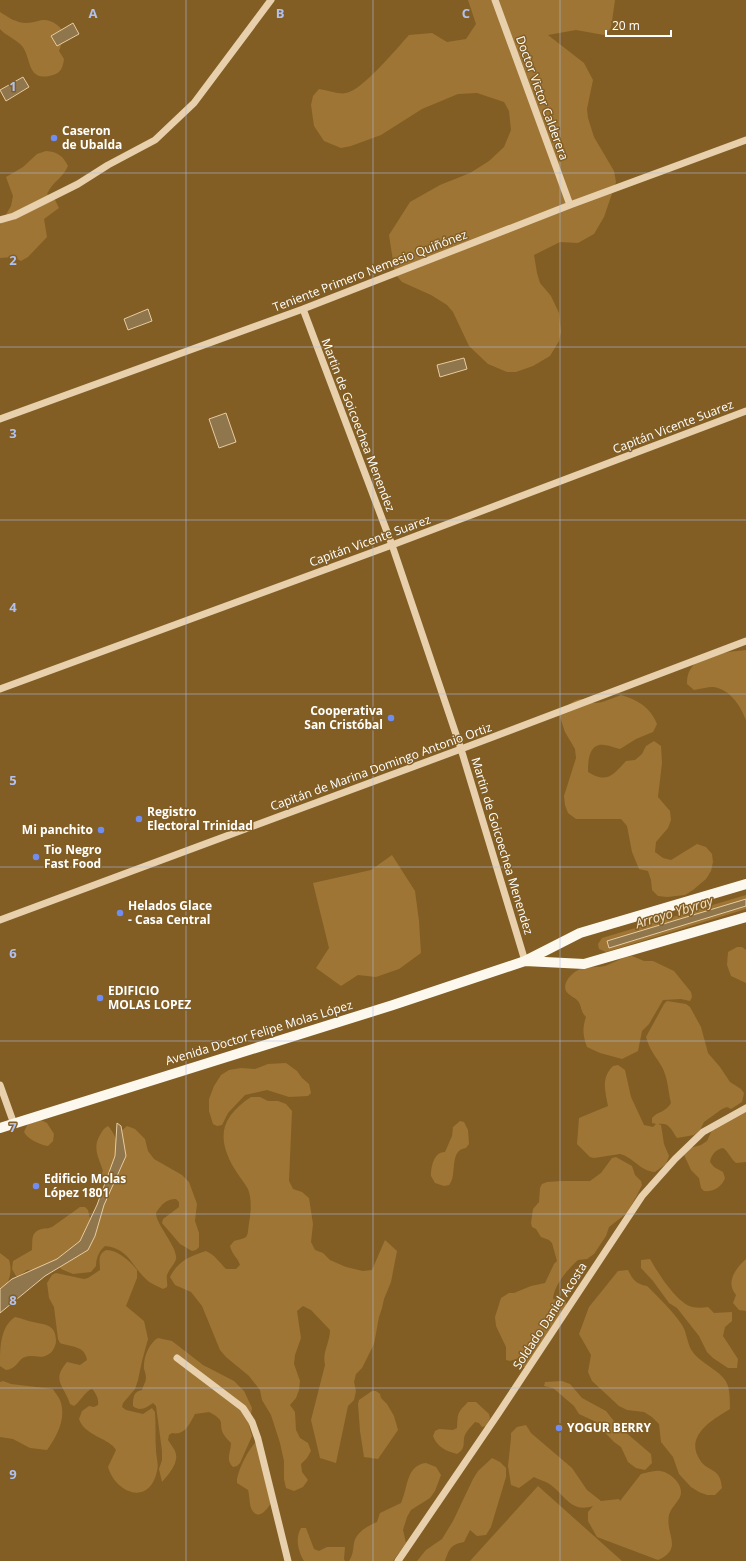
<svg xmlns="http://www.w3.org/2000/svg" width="746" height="1561" font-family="'Open Sans',sans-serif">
<rect width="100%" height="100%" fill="#825e24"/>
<path fill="#9e7534" d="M468 0H615L611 28 604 35 576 30 548 35 584 63 593 80 587 109 588 118 594 137 614 171 616 182 604 217 594 234 578 243 560 242 534 255 537 273 540 283 551 296 559 313 561 332 559 341 550 356 533 366 516 372H507L488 364 469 346 453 312 447 305 431 295 402 282 395 274 389 235 410 202 440 185 470 173 489 161 504 147 511 130 509 111 504 102 477 93 458 94 422 109 381 135 351 146 341 148 324 141 314 126 311 105 313 96 319 89C326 90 341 95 346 93 363 90 397 48 409 35L432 33 447 42 466 39 476 24Z
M0 12C8 17 16 23 26 23 31 23 37 21 42 20 52 19 60 26 65 34L59 51 64 59C63 67 61 73 53 75 26 83 32 58 22 46 16 39 6 36 0 29Z
M46 151C58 152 63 156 68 166 63 178 53 181 47 194L55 200 59 208 44 219 47 237 28 257 21 261 13 257 0 258V225L11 206 13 196 6 177 23 167 37 154Z
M746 650V720C740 705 730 689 713 687 707 687 700 689 694 690L687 684C686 653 724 653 746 650Z
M621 695C638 700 650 707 657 724L653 732 636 739 620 749C615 748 609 745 604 745 589 743 588 761 588 772 607 784 613 775 626 761L635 760 642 754 646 746 654 741 661 746 662 763 658 797 670 811 671 820 668 828 656 842 655 852 663 858 671 860 697 844 706 847 712 854 713 862 711 871 706 879 693 890 685 895 667 897 658 896 652 890 651 880 648 871 639 869 632 852 627 826 621 819H576L568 813 565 805 564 796 576 758 575 749 565 732 559 714C565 707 573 699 583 699 586 699 589 702 592 703 602 704 612 698 621 695Z
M392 855 415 891 419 921 421 953 399 969 376 977 358 975 341 986 316 968 329 948 313 883 371 870Z
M746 895V909L606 952 599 949 598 944 602 938Z
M737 947H742L746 950V983L731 976 727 965 728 952Z
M632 956 644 961H653L674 971 691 992 692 997 690 1001 681 999 663 1000 649 1024 642 1031 638 1051 622 1059 600 1053 587 1047C583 1036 582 1029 586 1017 580 1011 582 1006 578 1001 575 997 569 996 566 991 562 982 573 972 580 969 588 966 598 968 605 966 614 963 622 957 632 956Z
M667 1001 686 1004 690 1007 701 1027 708 1053 720 1067 730 1082 741 1089 744 1093 742 1102 731 1109 727 1107 722 1109 704 1122 700 1130 694 1135 677 1138C671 1129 669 1122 658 1124L661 1125 664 1144 669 1156 666 1164 655 1172C640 1171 633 1157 620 1154L594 1158 590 1157 577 1144 579 1118 608 1106C605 1090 601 1078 613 1066L618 1065 625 1070 631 1097 644 1125 653 1127 656 1124 652 1123V1118C658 1111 665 1113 671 1103 668 1091 668 1078 662 1067 655 1055 650 1051 646 1037L664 1004Z
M286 1063 297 1071 302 1078 309 1084 311 1093 308 1096 289 1097 267 1090 245 1095 228 1113 222 1125 217 1126 213 1124 209 1111V1099L214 1086 221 1075 229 1070 241 1068 255 1069 268 1064Z
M251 1097H260L268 1101H278L286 1104 292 1111 289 1181 293 1189 302 1192 309 1198 313 1224 311 1242 315 1250 323 1253 330 1260 346 1267 363 1271 372 1270 385 1240 397 1251 391 1282 384 1299 382 1308 379 1317 374 1344 362 1368 356 1374 354 1382 356 1391 354 1400 348 1406 336 1463 320 1458 311 1420 325 1365C322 1352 330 1343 330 1330L311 1310 303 1306 297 1311 301 1338 295 1355 294 1364 300 1381 299 1390 296 1398 290 1405 295 1412 296 1430 300 1438 308 1443 311 1451 307 1458 301 1464 302 1472 308 1480 303 1487 294 1491 286 1488 284 1479V1461L280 1443 271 1415 262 1400 260 1390 249 1376 226 1357 220 1350 202 1306 191 1292 175 1285 170 1277C178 1261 190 1256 206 1251 215 1255 219 1262 226 1269H236L240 1265C238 1258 232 1255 230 1246L234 1241C249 1237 247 1239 249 1223 251 1212 252 1199 248 1189 244 1182 238 1175 234 1168 216 1137 221 1117 251 1097Z
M746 1112V1162L736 1163C731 1159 728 1151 723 1148 716 1149 711 1155 710 1162L714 1167 723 1172 725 1178C722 1187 713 1192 704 1191L701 1188 699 1178 691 1170 684 1155 690 1148 701 1145 707 1141 712 1130 739 1114Z
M41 1120 47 1123 54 1134 53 1141 48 1146C41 1145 27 1139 24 1132L28 1123Z
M460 1121 464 1122 468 1130 469 1144 466 1148C448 1150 458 1176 449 1185L444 1186 435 1183 431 1176C431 1166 434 1152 445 1152L452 1136 453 1127Z
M108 1126C114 1132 121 1148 119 1157 117 1164 111 1171 107 1177L101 1175 103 1171C99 1158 92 1148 100 1135 102 1131 104 1128 108 1126Z
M127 1126 135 1129 145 1139 148 1151 154 1159 182 1175 189 1182 197 1204 195 1221 199 1233V1247L196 1250 192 1251 180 1244 162 1223 163 1219 179 1207V1202L176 1199C166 1199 161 1205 156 1213 156 1225 178 1247 176 1259 175 1264 169 1269 167 1275 166 1279 168 1283 167 1287L163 1289C158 1286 151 1284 147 1280 131 1266 130 1249 105 1246 99 1251 96 1258 96 1266L91 1272 73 1274 61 1269 60 1267 72 1257 98 1211 125 1154V1150L120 1132Z
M616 1157 632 1166 635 1175 641 1181 642 1185 636 1197 627 1213 609 1227 606 1236 594 1254 587 1259 578 1260C568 1269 554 1285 553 1299L566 1301V1306L527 1367H523L519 1358 510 1361 506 1360V1347L496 1326 495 1317 501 1298 509 1293H514L531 1286 545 1283 554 1264 557 1261 552 1243 549 1240 541 1237 536 1229 532 1227 531 1223 533 1209 539 1202 540 1188 542 1184 547 1182 562 1181H590L601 1173 612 1158Z
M80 1207H85L88 1210 90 1219 80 1244 74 1251 41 1269 27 1270 19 1276H16L12 1269 13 1261 32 1250C33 1240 30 1232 42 1229 45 1228 48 1229 52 1227Z
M106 1250C118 1250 130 1261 137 1270V1278L126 1306 144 1321 148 1339 142 1361 138 1380 135 1389 123 1403 122 1407 126 1410 143 1414 152 1408 155 1412C156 1425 155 1437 156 1450 156 1457 159 1464 157 1471 150 1506 116 1494 108 1467L116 1450 113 1446C103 1437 84 1434 79 1419L82 1411 89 1406 94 1407 98 1405C99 1399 96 1393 92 1389 85 1391 82 1400 74 1406L70 1404C64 1385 51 1381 67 1362L80 1365 87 1360C85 1345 70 1347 60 1343L58 1339 54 1307 49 1298 47 1283 52 1275 56 1273 84 1279 88 1278 100 1270C100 1261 97 1255 106 1250Z
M0 1253 9 1260C13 1272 9 1284 0 1293Z
M650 1259C658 1273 676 1302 692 1307 697 1308 703 1308 708 1307L714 1313 732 1312V1321L725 1327 723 1336 738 1359 737 1368H728L713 1358 707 1352 699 1336 677 1308 669 1303 653 1281 641 1268V1260Z
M746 1259V1311L739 1310 733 1303 736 1295C725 1282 736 1268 746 1259Z
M628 1270C633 1280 636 1284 647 1286 659 1298 673 1311 682 1325 687 1333 687 1343 692 1351 696 1357 701 1360 706 1364 728 1379 730 1382 730 1409 712 1420 684 1436 700 1460 708 1473 720 1466 722 1488L715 1495H707L699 1492 691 1487 679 1474 673 1457 661 1442 659 1424 652 1417 644 1412 627 1410 619 1406 592 1381 588 1372 591 1355 579 1334 589 1307 618 1271Z
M15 1317C21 1318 27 1321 33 1322 45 1325 56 1324 56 1341 56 1345 53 1352 49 1354 41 1360 33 1354 25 1357 18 1359 17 1369 6 1370L0 1366C0 1348 0 1327 15 1317Z
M158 1338 172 1341 203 1365 234 1381 244 1391 252 1408 249 1426 252 1436 240 1463 237 1466 233 1467C225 1460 231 1452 231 1443 229 1441 226 1438 224 1435 217 1423 228 1422 209 1412L195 1414C190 1423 185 1436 172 1433L169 1435 168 1440C170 1443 173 1447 175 1451 180 1462 169 1474 162 1482L159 1469 162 1460V1451L156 1406 153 1403C146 1408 140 1412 133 1406 133 1399 133 1391 142 1390 143 1386 146 1382 146 1378 146 1375 145 1372 144 1369 143 1358 149 1343 158 1338Z
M3 1381 11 1384 53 1389C55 1393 60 1398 61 1403 66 1420 56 1437 47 1450L30 1448 13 1439 0 1437V1382Z
M562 1381 570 1384 582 1398 606 1411 617 1425 651 1454 652 1463 645 1470 636 1468 628 1462 621 1447 614 1442 594 1421 579 1414 574 1406 553 1388 544 1386 545 1382Z
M372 1391H376L380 1394 381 1398 387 1404 394 1416 398 1430 378 1459 364 1457 360 1431 358 1404 359 1400Z
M468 1402H476L489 1414 490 1418 486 1426 482 1427 479 1423 475 1422C472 1426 468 1429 466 1433 461 1441 468 1447 457 1454 446 1451 437 1447 433 1436L435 1431 439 1429 453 1430 457 1428C458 1413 457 1413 468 1402Z
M526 1425 531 1433 572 1468 587 1490 601 1501 619 1499 620 1501 641 1474C647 1473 654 1470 660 1471 670 1472 685 1485 680 1497 677 1503 671 1508 669 1515 665 1535 684 1548 658 1560L597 1537 588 1521V1512L593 1506C572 1513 566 1497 551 1485 546 1481 539 1480 534 1477L519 1488 511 1485 508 1466 511 1438V1433L517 1427Z
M256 1442 273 1499C270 1505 260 1523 252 1510 249 1505 250 1497 248 1490L237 1483C236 1473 249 1448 256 1442Z
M492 1458 500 1462 506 1468V1477L491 1527 486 1535 477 1536 470 1530 464 1542C451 1544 449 1549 445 1561H417L426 1550 442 1539 453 1521 473 1479 478 1471Z
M426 1463 436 1467 441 1475 435 1491 430 1498 411 1510 407 1517 403 1530 406 1543 393 1561H349C353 1555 353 1550 354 1543 356 1532 368 1526 377 1522L380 1513 401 1503C408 1488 406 1465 426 1463Z
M538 1486 622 1561H470Z
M301 1528H306L314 1549 319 1551 327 1547H345L344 1559 345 1561H304C298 1551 295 1538 301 1528Z"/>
<path fill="#8f764c" stroke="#e8cb9f" d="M73 23 79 34 57 46 51 36Z
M23 77 29 87 6 101 0 90Z
M148 309 152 321 128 330 124 319Z
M464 358 467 369 440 377 437 365Z
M226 413 236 442 219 448 209 419Z
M746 899V906L609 948 607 941Z
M117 1123 121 1126 126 1156 104 1205 95 1236 88 1250 45 1276 0 1313V1289L12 1279 57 1259 80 1241 97 1205 115 1156Z"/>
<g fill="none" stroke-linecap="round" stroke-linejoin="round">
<path stroke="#e7d0ab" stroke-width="7" d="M495 0 570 205
M0 220 14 216 78 184 108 165 155 140 194 103 271 0
M303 309 392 545 461 749 525 961
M0 419 303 309 570 205 746 140
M0 689 392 545 746 411
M0 920 461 749 746 641
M0 1085 14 1124
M177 1358 243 1408 252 1422 258 1439 288 1561
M398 1561 498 1414 642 1196 675 1159 703 1132 746 1108"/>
<path stroke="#fdf8ed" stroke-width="10" d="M525 961 584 964 746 917
M0 1128 393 1005 525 961 580 933 746 884"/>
</g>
<path fill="none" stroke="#b0c1f1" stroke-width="1" stroke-opacity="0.55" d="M186 0V1561M373 0V1561M560 0V1561M0 173H746M0 347H746M0 520H746M0 694H746M0 867H746M0 1041H746M0 1214H746M0 1388H746"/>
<g fill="#6f8df2" stroke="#825e24" stroke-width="1.5">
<circle cx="54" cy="138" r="4"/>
<circle cx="391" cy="718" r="4"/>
<circle cx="139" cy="819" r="4"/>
<circle cx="101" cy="830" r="4"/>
<circle cx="36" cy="857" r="4"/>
<circle cx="120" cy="913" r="4"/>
<circle cx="100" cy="998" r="4"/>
<circle cx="36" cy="1186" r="4"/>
<circle cx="559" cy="1428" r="4"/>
</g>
<g text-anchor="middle" stroke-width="3" stroke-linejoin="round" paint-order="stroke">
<g font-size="12" fill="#fff" stroke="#825e24">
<text transform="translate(542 98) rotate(70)" y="4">Doctor Victor Calderera</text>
<text transform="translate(370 271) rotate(-21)" y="4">Teniente Primero Nemesio Quiñónez</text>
<text transform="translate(358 425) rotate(69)" y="4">Martin de Goicoechea Menendez</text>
<text transform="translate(673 427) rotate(-21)" y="4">Capitán Vicente Suarez</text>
<text transform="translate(370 541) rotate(-20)" y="4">Capitán Vicente Suarez</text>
<text transform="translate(381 767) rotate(-20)" y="4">Capitán de Marina Domingo Antonio Ortiz</text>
<text transform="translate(502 846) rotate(73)" y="4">Martin de Goicoechea Menendez</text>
<text transform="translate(259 1033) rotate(-17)" y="4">Avenida Doctor Felipe Molas López</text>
<text transform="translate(550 1316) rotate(-57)" y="4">Soldado Daniel Acosta</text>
</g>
<g font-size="12" font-weight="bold" fill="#fff" stroke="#825e24" text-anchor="start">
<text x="62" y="135">Caseron<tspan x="62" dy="14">de Ubalda</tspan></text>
<text x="383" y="715" text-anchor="end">Cooperativa<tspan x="383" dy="14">San Cristóbal</tspan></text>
<text x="147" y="816">Registro<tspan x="147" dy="14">Electoral Trinidad</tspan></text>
<text x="93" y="834" text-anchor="end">Mi panchito</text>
<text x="44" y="854">Tio Negro<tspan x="44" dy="14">Fast Food</tspan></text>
<text x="128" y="910">Helados Glace<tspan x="128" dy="14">- Casa Central</tspan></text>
<text x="108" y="995">EDIFICIO<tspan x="108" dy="14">MOLAS LOPEZ</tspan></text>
<text x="44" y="1183">Edificio Molas<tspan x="44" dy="14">López 1801</tspan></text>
<text x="567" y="1432">YOGUR BERRY</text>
</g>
<g font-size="13" font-style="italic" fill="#f2e1c5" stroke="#825e24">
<text transform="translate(674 912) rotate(-17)" y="5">Arroyo Ybyray</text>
</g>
</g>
<g font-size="13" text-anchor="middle" font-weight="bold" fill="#b0c1f1" stroke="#825e24" stroke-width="3" stroke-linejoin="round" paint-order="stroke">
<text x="93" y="18">A</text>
<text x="280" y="18">B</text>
<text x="466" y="18">C</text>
<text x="13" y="91">1</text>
<text x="13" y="265">2</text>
<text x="13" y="438">3</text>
<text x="13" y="612">4</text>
<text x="13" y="785">5</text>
<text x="13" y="958">6</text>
<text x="13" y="1132">7</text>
<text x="13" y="1305">8</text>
<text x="13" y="1479">9</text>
</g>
<path d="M606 30v6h65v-6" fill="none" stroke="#ffffff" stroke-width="2"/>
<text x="612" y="30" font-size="12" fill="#ffffff" stroke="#825e24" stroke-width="3" paint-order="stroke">20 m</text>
</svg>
